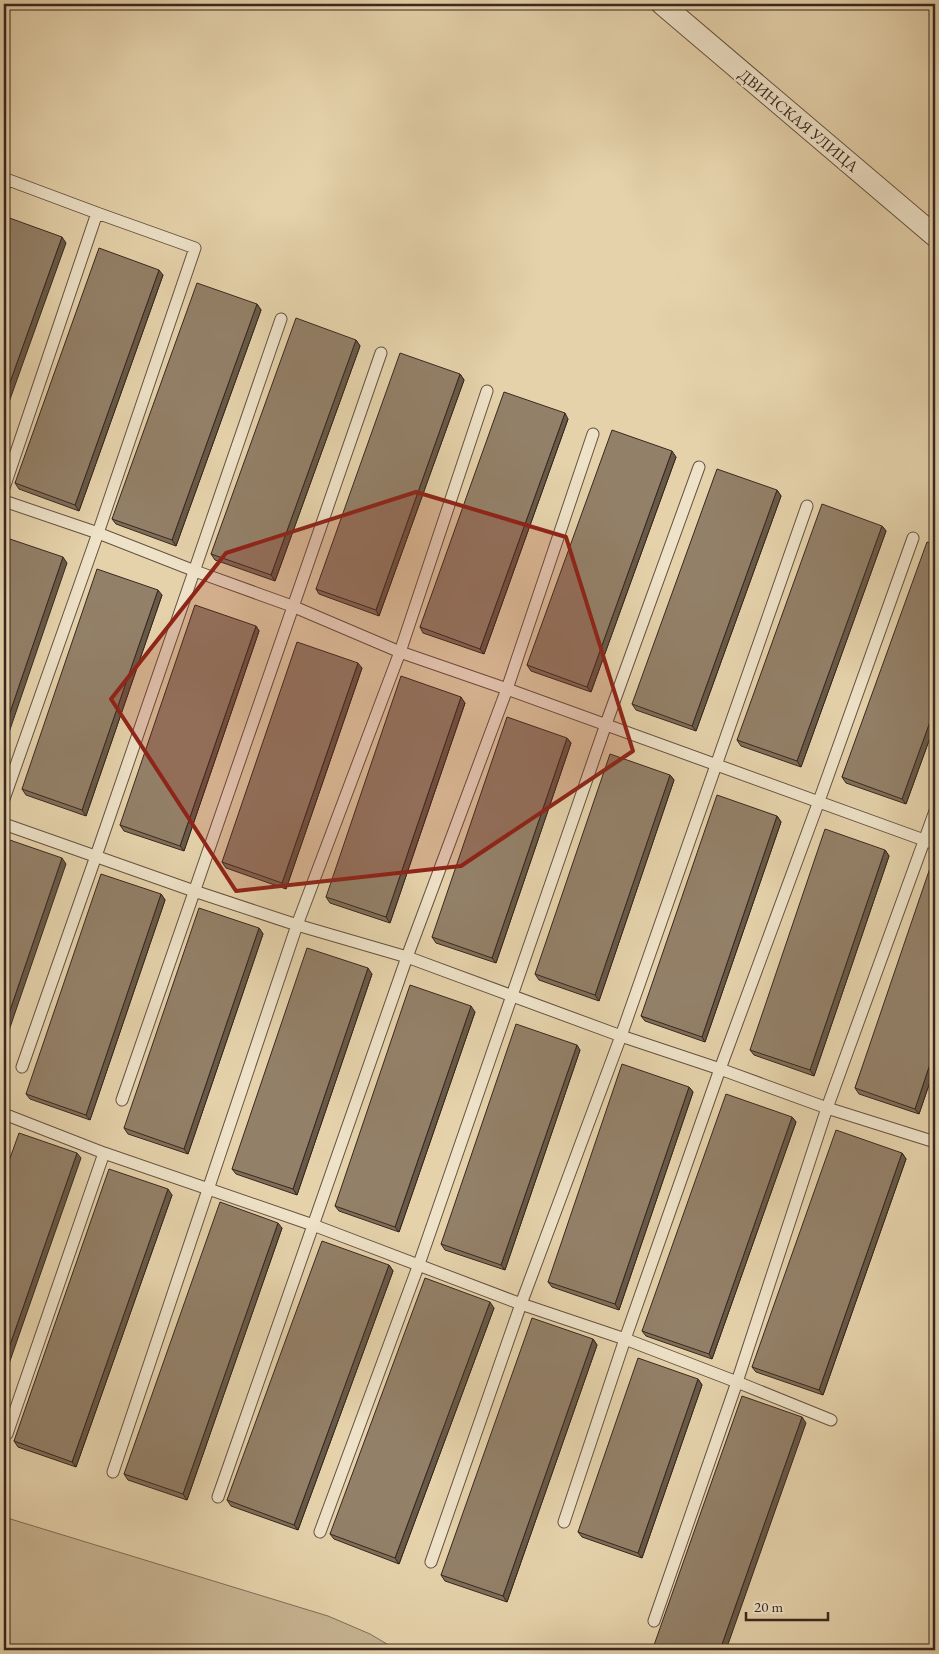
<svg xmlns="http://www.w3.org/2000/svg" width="939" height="1654" font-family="'EB Garamond',serif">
<rect width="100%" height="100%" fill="#e5d2ab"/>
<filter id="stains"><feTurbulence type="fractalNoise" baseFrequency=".004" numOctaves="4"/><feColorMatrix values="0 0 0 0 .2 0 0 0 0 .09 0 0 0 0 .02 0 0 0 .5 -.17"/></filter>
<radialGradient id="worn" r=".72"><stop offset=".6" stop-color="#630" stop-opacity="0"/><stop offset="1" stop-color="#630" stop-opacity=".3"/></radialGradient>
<path fill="#c8b593" stroke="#816e59" d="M4 1517 328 1616 370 1634 397 1650H4Z"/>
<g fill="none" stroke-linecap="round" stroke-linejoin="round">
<g stroke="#655242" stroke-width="13">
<path id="lane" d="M4 187 6 179 97 213
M4 488 97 213 195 248 98 533 4 799
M4 501 98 533 195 571 292 606 400 652 507 689 935 844
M4 824 194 891 297 925 407 957 621 1036 720 1069 827 1108 935 1142
M22 1067 96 856 281 319
M122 1100 381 353
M4 1114 104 1153 313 1225 521 1304 625 1339 737 1382 831 1420
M7 1434 104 1153
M113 1472 297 925 400 652 487 391
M218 1497 407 957 507 689 593 434
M564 1522 625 1339 720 1069 819 801 913 538
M320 1532 419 1264 606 724 699 467
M431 1562 521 1304 621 1036 807 506
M654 1621 737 1382 827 1108 935 811"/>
</g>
<g stroke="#655242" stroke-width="23">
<path id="street" d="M662 4 935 236"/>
</g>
<use href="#lane" stroke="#eee2c8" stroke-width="11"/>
<use href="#street" stroke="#eee2c8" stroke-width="21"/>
</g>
<path fill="#7e6e59" stroke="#3a271f" d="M163 275 79 511 19 489 15 483Z
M257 304 261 310 176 546 116 524 112 519Z
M356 340 360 346 275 581 215 560 211 554Z
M460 374 464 380 379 616 319 594 316 589Z
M568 419 484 654 423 633 420 627Z
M676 457 591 692 531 671 527 665Z
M777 490 781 496 696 731 636 710 632 704Z
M882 526 886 531 801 767 741 746 737 740Z
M935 545V724L906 804 846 783 842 777Z
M162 595 86 816 26 795 22 789Z
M256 626 259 631 184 851 124 831 120 825Z
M362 668 286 889 226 868 222 862Z
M465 703 390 923 330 903 326 897Z
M567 738 571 743 496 963 436 943 432 937Z
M670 775 674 780 599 1001 539 980 535 974Z
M777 816 781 822 705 1042 645 1021 641 1016Z
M885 850 889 856 814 1076 754 1055 750 1050Z
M935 869V1067L919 1114 859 1094 855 1088Z
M161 894 165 900 90 1120 30 1099 26 1094Z
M259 928 263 934 188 1154 128 1134 124 1128Z
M372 974 297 1195 236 1174 232 1169Z
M475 1012 399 1232 339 1211 335 1206Z
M580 1050 505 1270 445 1250 441 1244Z
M689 1087 693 1092 619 1310 552 1287 548 1282Z
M792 1117 796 1122 712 1359 646 1336 642 1331Z
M902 1153 906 1159 823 1395 756 1372 752 1367Z
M172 1195 76 1467 18 1447 14 1441Z
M282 1228 187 1500 128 1480 124 1474Z
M389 1265 393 1271 298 1530 231 1506 227 1500Z
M494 1308 399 1564 334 1539 330 1534Z
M593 1339 597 1345 507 1602 445 1581 441 1575Z
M698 1379 702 1385 642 1558 582 1537 578 1532Z"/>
<path fill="#675a49" stroke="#3a271f" d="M62 237 66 243 4 416V399Z
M159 270 163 275 79 511 75 505Z
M257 304 261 310 176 546 172 540Z
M356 340 360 346 275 581 271 575Z
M460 374 464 380 379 616 376 610Z
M565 413 568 419 484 654 480 649Z
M672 451 676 457 591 692 587 687Z
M777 490 781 496 696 731 692 726Z
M882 526 886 531 801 767 797 761Z
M63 557 67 563 4 747V730Z
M158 590 162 595 86 816 82 810Z
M256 626 259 631 184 851 180 846Z
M358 663 362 668 286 889 282 883Z
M461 697 465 703 390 923 386 917Z
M935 708V724L906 804 902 799Z
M567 738 571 743 496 963 492 958Z
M670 775 674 780 599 1001 595 995Z
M777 816 781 822 705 1042 702 1037Z
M885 850 889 856 814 1076 810 1070Z
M62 858 66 864 4 1045V1028Z
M161 894 165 900 90 1120 86 1115Z
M259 928 263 934 188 1154 184 1149Z
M368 968 372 974 297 1195 293 1189Z
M471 1006 475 1012 399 1232 395 1227Z
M577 1045 580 1050 505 1270 501 1265Z
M935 1049V1067L919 1114 915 1109Z
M689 1087 693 1092 619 1310 615 1304Z
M792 1117 796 1122 712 1359 709 1354Z
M77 1153 81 1158 4 1378V1362Z
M902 1153 906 1159 823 1395 819 1390Z
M168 1189 172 1195 76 1467 72 1462Z
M278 1223 282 1228 187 1500 183 1494Z
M389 1265 393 1271 298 1530 294 1525Z
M490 1302 494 1308 399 1564 395 1558Z
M593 1339 597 1345 507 1602 503 1596Z
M698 1379 702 1385 642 1558 638 1553Z
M802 1417 806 1423 726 1650H720Z"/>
<path fill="#938068" stroke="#3a271f" d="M4 216 62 237 4 399Z
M99 248 159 270 75 505 15 483Z
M197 283 257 304 172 540 112 519Z
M296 318 356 340 271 575 211 554Z
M400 353 460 374 376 610 316 589Z
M504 392 565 413 480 649 420 627Z
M612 430 672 451 587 687 527 665Z
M717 469 777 490 692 726 632 704Z
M822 504 882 526 797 761 737 740Z
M4 537 63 557 4 730Z
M927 542 935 545V708L902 799 842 777Z
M97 569 158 590 82 810 22 789Z
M195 605 256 626 180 846 120 825Z
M297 642 358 663 282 883 222 862Z
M401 676 461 697 386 917 326 897Z
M507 717 567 738 492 958 432 937Z
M610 754 670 775 595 995 535 974Z
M717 795 777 816 702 1037 641 1016Z
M825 829 885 850 810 1070 750 1050Z
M4 838 62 858 4 1028Z
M930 868 935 869V1049L915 1109 855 1088Z
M101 874 161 894 86 1115 26 1094Z
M199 908 259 928 184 1149 124 1128Z
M307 948 368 968 293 1189 232 1169Z
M410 985 471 1006 395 1227 335 1206Z
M516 1024 577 1045 501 1265 441 1244Z
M622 1064 689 1087 615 1304 548 1282Z
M726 1094 792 1117 709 1354 642 1331Z
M836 1130 902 1153 819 1390 752 1367Z
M19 1133 77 1153 4 1362V1175Z
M109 1169 168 1189 72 1462 14 1441Z
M220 1202 278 1223 183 1494 124 1474Z
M322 1241 389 1265 294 1525 227 1500Z
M425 1278 490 1302 395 1558 330 1534Z
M532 1318 593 1339 503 1596 441 1575Z
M638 1358 698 1379 638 1553 578 1532Z
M742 1396 802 1417 720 1650H660L653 1648Z"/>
<path fill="#8f2418" fill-opacity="0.2" stroke="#8f2418" stroke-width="4" stroke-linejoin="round" d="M416 492 566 537 633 751 461 866 236 891 111 699 226 553Z"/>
<g text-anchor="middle" stroke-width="4" stroke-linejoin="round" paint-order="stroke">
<g font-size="16" fill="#3a271f" stroke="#eee2c8">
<text transform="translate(799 120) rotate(40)" y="6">ДВИНСКАЯ УЛИЦА</text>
</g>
</g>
<rect width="939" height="1654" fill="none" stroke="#e5d2ab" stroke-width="20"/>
<rect x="5" y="5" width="929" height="1644" fill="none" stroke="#3a271f" stroke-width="2.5"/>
<rect x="10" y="10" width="919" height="1634" fill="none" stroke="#3a271f"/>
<path d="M746 1612v8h82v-8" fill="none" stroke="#3a271f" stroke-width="2.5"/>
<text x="754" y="1612" font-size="15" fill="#3a271f" stroke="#eee2c8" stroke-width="4" paint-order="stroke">20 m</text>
<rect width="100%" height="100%" filter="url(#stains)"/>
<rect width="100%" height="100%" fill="url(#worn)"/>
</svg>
